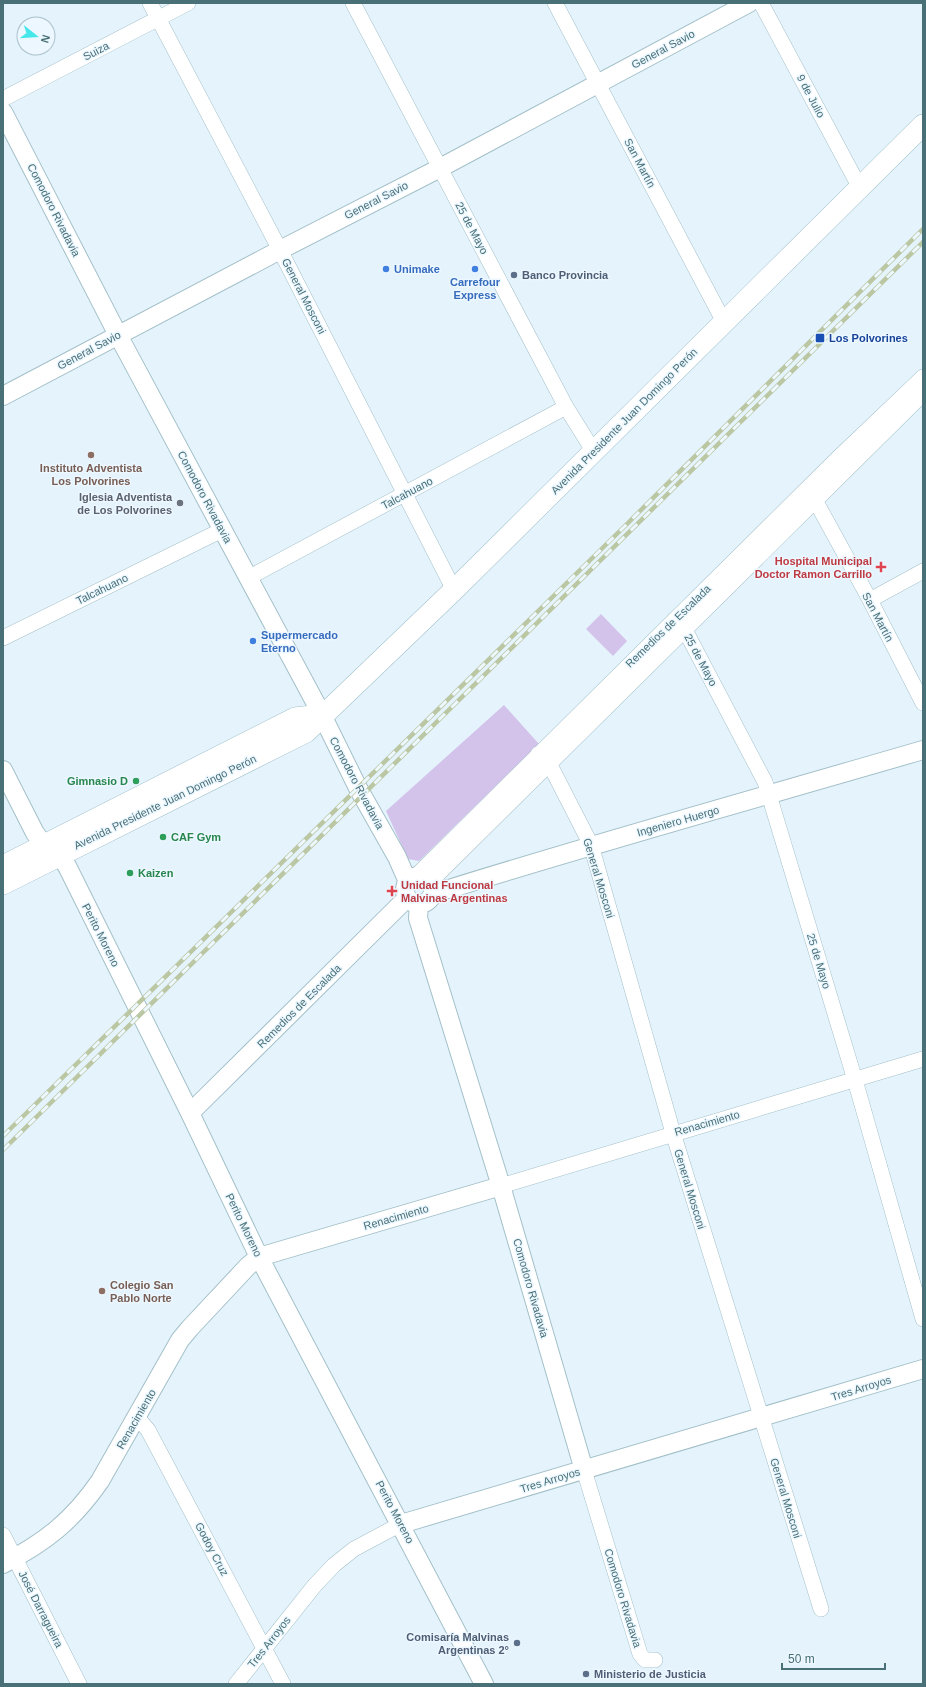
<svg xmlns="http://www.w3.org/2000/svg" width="926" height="1687" font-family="Arial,sans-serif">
<rect width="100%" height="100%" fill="#e5f3fd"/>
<path fill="#d3c3eb" d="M601 614 627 641 613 656 586 629Z
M504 705 539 744 419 861 408 859 386 811Z"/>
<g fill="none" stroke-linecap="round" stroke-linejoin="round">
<g stroke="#a3c0c8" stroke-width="16">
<path id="minor" d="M150 3 280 250 454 590
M353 3 566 407 594 452
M555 3 724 322
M761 3 860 188
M3 99 188 3
M809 494 815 500 870 600 923 703
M248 578 566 407
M870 600 923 571
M674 620 685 630 765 782 769 795 855 1080 923 1319
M3 638 222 530
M538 754 549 763 591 845 673 1133 821 1609
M415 877 839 457 923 377
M430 882 923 394
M501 1186 923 1059
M137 1417 148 1430 283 1684
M584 1470 640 1654 645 1660H655
M3 1535 79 1684
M236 1684 315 1585 334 1565 354 1549 401 1524"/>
</g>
<g stroke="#a3c0c8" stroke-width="20">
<path id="tertiary" d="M3 112 118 335 322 715 358 788 397 857 408 882
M3 396 280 250 440 168 749 3
M3 770 35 833 44 845 59 855 67 866 190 1113 259 1257 484 1684
M405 890a14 14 0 1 1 28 0a14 14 0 1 1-28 0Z
M433 890 449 889C606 840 765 796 923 750
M419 904 418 918 501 1186 584 1470
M190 1113 407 898
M401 1524 923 1369
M3 1564C46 1542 73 1520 100 1481L180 1340 190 1328 248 1266 259 1257 501 1186"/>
</g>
<g stroke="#a1c1cb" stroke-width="22">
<path id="secondary" d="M3 866 295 718 322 715
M3 884 306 732 454 590 923 125"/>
</g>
<use href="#minor" stroke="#fff" stroke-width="15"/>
<use href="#tertiary" stroke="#fff" stroke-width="18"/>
<use href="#secondary" stroke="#fff" stroke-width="21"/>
<g stroke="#bbc7a3" stroke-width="4.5">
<path id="rail" d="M3 1136 628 523 923 229
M3 1150 923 242"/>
</g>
<use href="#rail" stroke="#ecf7ff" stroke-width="3" stroke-dasharray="9" stroke-linecap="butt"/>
</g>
<g fill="#3f7fe0" stroke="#ecf7ff" stroke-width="1.5">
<circle cx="386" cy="269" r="4"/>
<circle cx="475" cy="269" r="4"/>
<circle cx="253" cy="641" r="4"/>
</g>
<g fill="#5c6f8a" stroke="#ecf7ff" stroke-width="1.5">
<circle cx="514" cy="275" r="4"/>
<circle cx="517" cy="1643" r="4"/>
<circle cx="586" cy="1674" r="4"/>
</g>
<rect fill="#1a4fb4" stroke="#ecf7ff" stroke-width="1.5" x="815" y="333" width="10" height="10" rx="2"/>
<g fill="#8d6e63" stroke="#ecf7ff" stroke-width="1.5">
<circle cx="91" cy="455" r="4"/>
<circle cx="102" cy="1291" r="4"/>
</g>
<circle fill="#6b7280" stroke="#ecf7ff" stroke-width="1.5" cx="180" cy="503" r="4"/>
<g fill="#e0444e" stroke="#ecf7ff" stroke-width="1.5">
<path d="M879 561h4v4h4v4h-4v4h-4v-4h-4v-4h4z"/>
<path d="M390 885h4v4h4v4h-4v4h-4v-4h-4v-4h4z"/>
</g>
<g fill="#2e9e5b" stroke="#ecf7ff" stroke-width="1.5">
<circle cx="136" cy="781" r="4"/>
<circle cx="163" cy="837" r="4"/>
<circle cx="130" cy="873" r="4"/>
</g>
<g text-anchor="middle" stroke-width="3" stroke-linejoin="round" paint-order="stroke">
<g font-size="11" fill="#497077" stroke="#ecf7ff">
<text transform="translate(663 49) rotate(-28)" y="4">General Savio</text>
<text transform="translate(96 51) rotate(-27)" y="4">Suiza</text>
<text transform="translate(811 96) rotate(62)" y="4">9 de Julio</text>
<text transform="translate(640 163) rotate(62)" y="4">San Martín</text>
<text transform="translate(376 200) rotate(-27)" y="4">General Savio</text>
<text transform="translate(54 210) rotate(63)" y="4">Comodoro Rivadavia</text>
<text transform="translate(472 228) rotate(62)" y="4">25 de Mayo</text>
<text transform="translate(304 296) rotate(63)" y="4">General Mosconi</text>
<text transform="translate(89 350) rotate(-28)" y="4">General Savio</text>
<text transform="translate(624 421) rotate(-45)" y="4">Avenida Presidente Juan Domingo Perón</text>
<text transform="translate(407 493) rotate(-28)" y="4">Talcahuano</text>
<text transform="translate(205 497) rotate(62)" y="4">Comodoro Rivadavia</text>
<text transform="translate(102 589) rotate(-26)" y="4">Talcahuano</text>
<text transform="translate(878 617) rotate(62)" y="4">San Martín</text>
<text transform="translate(668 626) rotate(-44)" y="4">Remedios de Escalada</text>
<text transform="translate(701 660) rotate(62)" y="4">25 de Mayo</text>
<text transform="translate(357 783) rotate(62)" y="4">Comodoro Rivadavia</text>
<text transform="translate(165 802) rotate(-26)" y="4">Avenida Presidente Juan Domingo Perón</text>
<text transform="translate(678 821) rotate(-16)" y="4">Ingeniero Huergo</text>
<text transform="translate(599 878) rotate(73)" y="4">General Mosconi</text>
<text transform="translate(101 935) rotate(63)" y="4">Perito Moreno</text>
<text transform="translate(819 961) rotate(73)" y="4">25 de Mayo</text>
<text transform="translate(299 1006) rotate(-45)" y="4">Remedios de Escalada</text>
<text transform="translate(707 1123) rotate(-16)" y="4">Renacimiento</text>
<text transform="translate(690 1189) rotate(73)" y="4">General Mosconi</text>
<text transform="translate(396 1217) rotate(-16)" y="4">Renacimiento</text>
<text transform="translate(244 1225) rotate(64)" y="4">Perito Moreno</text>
<text transform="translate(531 1288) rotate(74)" y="4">Comodoro Rivadavia</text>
<text transform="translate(861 1388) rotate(-17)" y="4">Tres Arroyos</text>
<text transform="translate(136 1419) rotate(-60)" y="4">Renacimiento</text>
<text transform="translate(550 1480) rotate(-17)" y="4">Tres Arroyos</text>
<text transform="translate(786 1498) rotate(73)" y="4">General Mosconi</text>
<text transform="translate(395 1512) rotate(62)" y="4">Perito Moreno</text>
<text transform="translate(212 1549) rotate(62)" y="4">Godoy Cruz</text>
<text transform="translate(623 1598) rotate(73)" y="4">Comodoro Rivadavia</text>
<text transform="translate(41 1609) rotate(63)" y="4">José Darragueira</text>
<text transform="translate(269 1642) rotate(-52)" y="4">Tres Arroyos</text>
</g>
<g font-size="11" font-weight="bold" fill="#366cbe" stroke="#ecf7ff" text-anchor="start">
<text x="394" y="273">Unimake</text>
<text x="475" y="286" text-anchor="middle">Carrefour<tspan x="475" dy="13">Express</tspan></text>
<text x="261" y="639">Supermercado<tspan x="261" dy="13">Eterno</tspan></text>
</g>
<g font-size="11" font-weight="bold" fill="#4e5e75" stroke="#ecf7ff" text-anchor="start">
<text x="522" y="279">Banco Provincia</text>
<text x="509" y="1641" text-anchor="end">Comisaría Malvinas<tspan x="509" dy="13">Argentinas 2°</tspan></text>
<text x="594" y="1678">Ministerio de Justicia</text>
</g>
<g font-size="11" font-weight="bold" fill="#164399" stroke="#ecf7ff" text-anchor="start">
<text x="829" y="342">Los Polvorines</text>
</g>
<g font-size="11" font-weight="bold" fill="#785e54" stroke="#ecf7ff">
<text x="91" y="472">Instituto Adventista<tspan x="91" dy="13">Los Polvorines</tspan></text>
<text x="110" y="1289" text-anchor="start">Colegio San<tspan x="110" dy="13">Pablo Norte</tspan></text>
</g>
<g font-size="11" font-weight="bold" fill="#5b616d" stroke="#ecf7ff" text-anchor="end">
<text x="172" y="501">Iglesia Adventista<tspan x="172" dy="13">de Los Polvorines</tspan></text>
</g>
<g font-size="11" font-weight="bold" fill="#be3a42" stroke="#ecf7ff" text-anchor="end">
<text x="872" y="565">Hospital Municipal<tspan x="872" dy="13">Doctor Ramon Carrillo</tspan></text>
<text x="401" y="889" text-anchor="start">Unidad Funcional<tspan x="401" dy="13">Malvinas Argentinas</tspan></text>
</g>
<g font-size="11" font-weight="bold" fill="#27864d" stroke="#ecf7ff" text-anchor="start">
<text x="128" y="785" text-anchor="end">Gimnasio D</text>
<text x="171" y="841">CAF Gym</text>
<text x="138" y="877">Kaizen</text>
</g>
</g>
<rect width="926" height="1687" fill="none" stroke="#497077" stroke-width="8"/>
<g transform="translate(36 36) rotate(107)"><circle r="19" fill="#ecf7ff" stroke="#abc1c9"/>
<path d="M0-3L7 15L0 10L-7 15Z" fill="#46e7eb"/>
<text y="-6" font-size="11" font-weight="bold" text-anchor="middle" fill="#497077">N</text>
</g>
<path d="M782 1663v6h103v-6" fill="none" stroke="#497077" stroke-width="2"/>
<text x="788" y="1663" font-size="12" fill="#497077" stroke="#ecf7ff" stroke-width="3" paint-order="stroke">50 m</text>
</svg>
